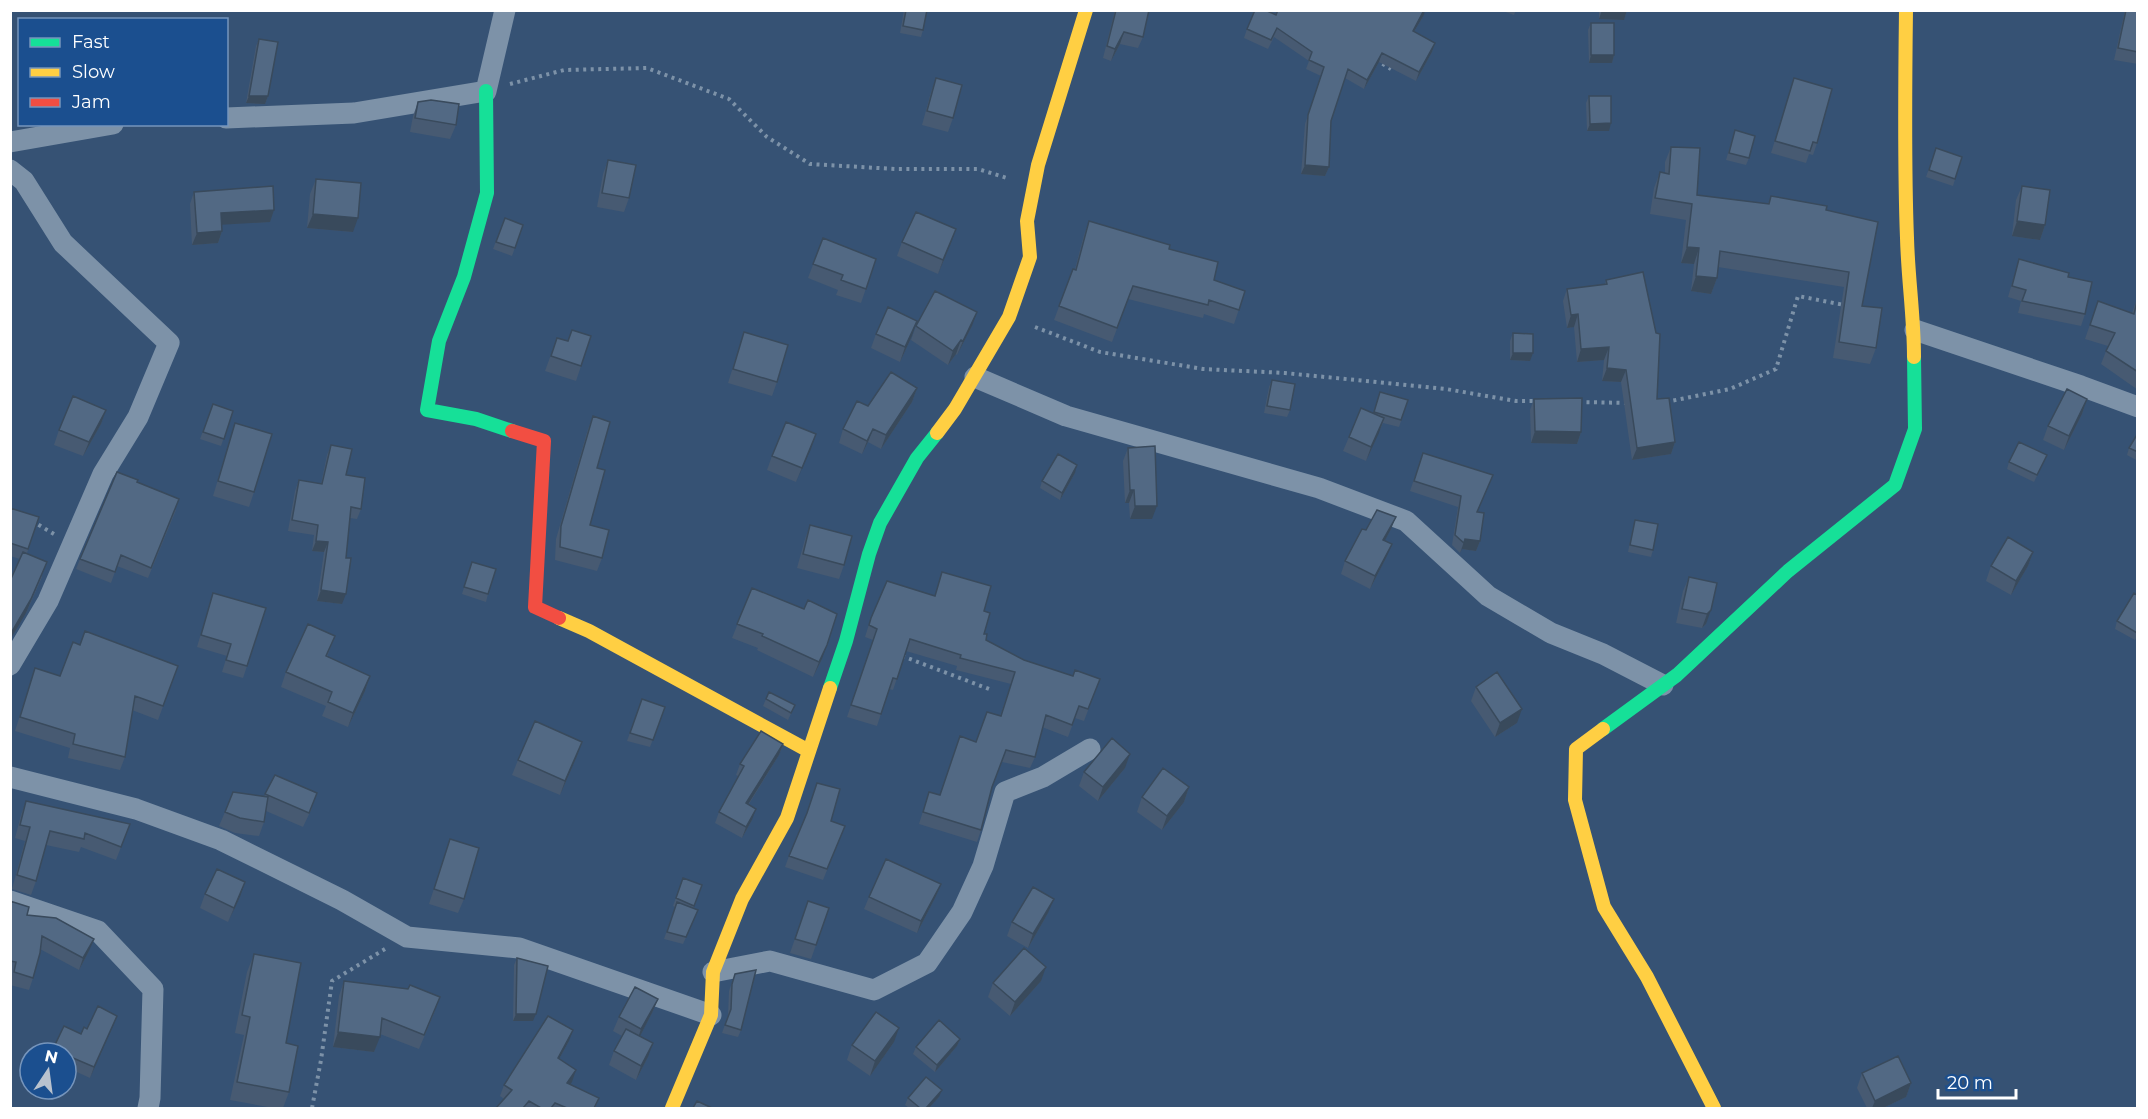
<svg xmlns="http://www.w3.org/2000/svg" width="2148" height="1119" font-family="Montserrat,sans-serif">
<rect width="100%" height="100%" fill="#365274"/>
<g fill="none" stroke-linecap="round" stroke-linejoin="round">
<path stroke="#7d92a8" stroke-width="4" stroke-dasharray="3 4.5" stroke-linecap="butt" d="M1376 60 1391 69
M510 84 564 70 647 68 729 99 767 137 810 164 895 169H978L1007 178
M1035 327 1100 352 1203 369 1285 373 1446 389 1516 401H1536
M1579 402 1629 403
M1666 402 1730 389 1776 369 1798 296 1844 305
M32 521 54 534
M902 656 989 689
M312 1108 321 1060 332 981 385 949"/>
<path stroke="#7d92a8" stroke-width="21" d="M226 118 354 113 486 91 505 10
M10 142 113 124
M10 170 24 181 63 243 169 343 138 417 103 474 48 601 10 665
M1915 330 2081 386 2138 407
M975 377 1066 416 1319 488 1406 521 1488 596 1551 633 1603 654 1663 685
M10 777 136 809 221 840 342 900 407 937 519 948 711 1015
M10 901 98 931 153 989 150 1098 148 1108
M713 972 770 961 874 990 927 963 962 912 983 866 1005 792 1043 777 1090 749"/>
<path stroke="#16e098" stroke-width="14" d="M486 91 487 193 464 277 439 341 427 410 476 419 512 431
M830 688 846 641 869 554 880 523 917 458 937 433
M1603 729 1677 675 1788 571 1895 485 1915 429 1914 357"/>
<path stroke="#ffcf43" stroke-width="14" d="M1906 10C1905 86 1904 162 1907 238 1908 278 1914 317 1914 357
M937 433 955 409 1009 317 1030 257 1027 221 1038 165 1086 10
M559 618 589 631 809 751
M1603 729 1576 749 1575 800 1604 907 1647 977 1714 1108
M672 1108 711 1015 713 972 742 899 787 818 830 688"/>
<path stroke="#f24e42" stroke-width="14" d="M512 431 544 441 535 607 559 618"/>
</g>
<path fill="#475a72" d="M904 10H927L923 30 921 37 900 33Z
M1115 10H1149L1143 37 1138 48 1120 44 1111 61 1103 58Z
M1500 10H1516L1514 15Z
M1599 10H1627L1624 20 1599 19Z
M2125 10H2138V64L2114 60Z
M1276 15H1424L1414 32 1435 43 1432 52 1416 81 1379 62 1364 89 1345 78 1331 121 1329 167 1325 176 1301 174 1305 124 1321 76 1306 69 1309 61 1274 37 1268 49 1244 38 1247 29Z
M1591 23 1614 55 1612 63H1589L1588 30Z
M259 39 268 96 265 104 246 103 256 46Z
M936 78 953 118 948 132 922 125 931 92Z
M1794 78 1817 143 1813 155 1809 154 1806 163 1771 153Z
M1589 96 1609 131H1587L1586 103Z
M418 102 456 125 450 139 410 132 413 116Z
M1735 130 1749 158 1746 165 1726 160Z
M1671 147 1697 195 1768 204 1771 196 1826 210 1862 306 1876 348 1870 364 1833 358 1844 287 1718 267 1717 278 1711 294 1691 291 1694 264 1681 263 1686 220 1650 214 1654 188 1660 172 1665 173V162Z
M1936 148 1962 157 1953 186 1926 177Z
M608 160 629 198 624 212 597 207 603 174Z
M316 179 353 232 307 228 310 194Z
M2022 186 2045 225 2040 240 2012 236 2016 200Z
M194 192 270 222 222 224V231L218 243 192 245 190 204Z
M505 218 523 225 512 256 493 249Z
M1089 221 1169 249 1214 280 1245 291 1234 324 1204 314 1203 318 1128 299 1112 342 1054 320 1073 269H1075L1084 235Z
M823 238 876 259 861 303 836 295 838 290 808 278Z
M902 242 951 243 938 274 897 256Z
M2019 259 2068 277 2085 314 2081 326 2018 313 2021 301 2008 297Z
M1606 280 1675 442 1671 454 1632 460 1621 382 1602 381 1604 360 1577 362 1574 327 1567 328 1563 301 1567 289 1605 284Z
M2138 296V390L2101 364 2108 346 2085 339 2098 301 2132 313Z
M917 321 912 336 900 362 871 348 876 334Z
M916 326H972L957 355 956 354 948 365 911 340Z
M744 332 777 382 772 396 728 383Z
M1513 333 1530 361 1510 360V341Z
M591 336 576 381 545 371 557 338 568 341Z
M1272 380 1290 410 1287 417 1264 413 1269 387Z
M917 388 912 402 881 449 868 442 862 454 839 443 843 429 868 406Z
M1380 392 1408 400 1399 427 1383 423 1366 461 1343 451 1349 437 1373 413Z
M1534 399 1581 432 1577 444 1531 443 1530 410Z
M2087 399 2082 414 2064 450 2043 440 2048 426Z
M213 404 233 411 221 446 200 439Z
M106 410 101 424 83 456 54 445 59 430Z
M593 416 597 468 590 525 602 558 597 571 555 560 556 539 588 429Z
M235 423 254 492 249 507 213 496Z
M2138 433V461L2127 455 2129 448Z
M816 434 796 482 767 470 772 456Z
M331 445 346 475 361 509 357 519 350 518 342 604 317 601 324 552 312 551 314 535 288 531 295 491 299 480 321 484 327 455Z
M1128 448 1152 519H1130L1129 503H1125L1123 461Z
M1423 453 1489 485 1477 512 1480 541 1476 551 1462 549 1460 553 1452 545 1458 507 1410 491Z
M2047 455 2034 482 2007 469 2009 462Z
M1075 473 1060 500 1040 488 1042 481Z
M137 482 176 510 148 578 117 566 111 583 76 569 80 559Z
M10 508 39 517 27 553 42 577 26 613 20 559 10 556Z
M1635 520 1653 550 1651 557 1628 552 1633 527Z
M810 525 844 565 839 579 797 568 805 539Z
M1391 529 1385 540 1387 556 1370 589 1341 574 1345 561 1366 530Z
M2033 552 2028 566 2011 595 1986 581 1991 566Z
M472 562 488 594 486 602 462 594Z
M942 572 984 611V634L986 640 1024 660 1073 676 1100 679 1084 721 1075 718 1068 737 1042 727 1035 757 1030 768 1002 762 992 787 981 830 977 842 919 824 929 792 940 795 976 742 1000 716 1011 684 956 670 957 666 906 651 893 690 889 689 877 726 847 717 873 640 865 637 871 618 935 596Z
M1689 577 1717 583 1706 624 1702 628 1676 623 1683 591Z
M752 588 822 659 813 677 757 650 758 648 732 638Z
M213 593 247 666 243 678 222 672 227 656 197 647Z
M2134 593 2138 635 2135 640 2115 629 2117 621Z
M335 636 327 657 370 676 365 691 348 727 322 716 326 706 281 687 286 672Z
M80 645 178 666 158 720 132 710 125 757 120 770 68 758 70 748 15 731 35 668 60 676Z
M1476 687 1517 723 1495 737 1471 701Z
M642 699 665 707 650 747 627 741Z
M766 699 795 705 788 720 763 706Z
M582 742 577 756 560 795 512 775 518 760Z
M783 744 779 755 749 804 752 820 742 838 715 823 719 812 738 776 736 775 740 764Z
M1125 768 1098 801 1079 786 1084 772Z
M1189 787 1184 802 1162 830 1137 812 1142 797Z
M265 794 312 808 303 827 266 811 264 822 259 836 235 833 219 826 225 812 264 797Z
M26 801 130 824 116 860 81 847 79 852 46 845 36 881 31 895 12 889 25 841 15 838 21 815Z
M831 821 845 826 823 880 785 867 789 856Z
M450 839 464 899 458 913 429 904Z
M683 878 702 885 693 909 695 918 683 944 664 939 675 907 673 906Z
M941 884 936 896 917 933 864 909 869 897Z
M205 894 240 897 228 922 200 908Z
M10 901 27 915 89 951 79 970 40 949 33 978 29 990 10 985 12 974H10Z
M808 901 816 945 811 959 790 953Z
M1048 913 1028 948 1007 936 1012 922Z
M254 954 286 1043 289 1092 283 1108H273L230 1100 244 1035 235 1033 247 972Z
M517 958 533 1021H513L514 965Z
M735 974 741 1030 738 1037 722 1033 728 1016 729 991Z
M344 981 435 1011 419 1049 380 1034 374 1052 333 1047 339 996Z
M1041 981 1010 1016 988 997 993 983Z
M658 999 652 1013 640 1036 648 1057 636 1080 609 1065 614 1051 622 1036 613 1031 619 1017Z
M117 1016 90 1078 66 1067V1053H51L53 1049 81 1034 87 1029Z
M960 1039 957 1046 935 1072 913 1054 916 1047Z
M569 1041 559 1059 576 1070 570 1084 599 1098 595 1108H496L504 1099 500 1096 504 1085Z
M894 1042 870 1076 847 1060 852 1045Z
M1862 1073 1911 1083 1906 1097 1883 1108H1867L1857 1088Z
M939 1097 929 1108H909L905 1105 908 1098Z"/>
<path fill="#394a5c" d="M1424 10H1425L1424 15 1409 40 1413 31Z
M1602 10H1627L1624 20 1599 19Z
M1124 32 1120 44 1111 61 1115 49Z
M1435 43 1432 52 1416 81 1419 72Z
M1382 53 1379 62 1364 89 1367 80Z
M1591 55H1614L1612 63H1589Z
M249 96H268L265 104 246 103Z
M1611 123 1609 131H1587L1590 124Z
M1305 165 1329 167 1325 176 1301 174Z
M274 210 270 222 217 225 221 213Z
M313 214 358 218 353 232 307 228Z
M2017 221 2045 225 2040 240 2012 236Z
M956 229 951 243 938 274 943 260Z
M222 231 218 243 192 245 197 233Z
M1687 247 1699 248 1694 264 1681 263Z
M1696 276 1717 278 1711 294 1691 291Z
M977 312 972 326 957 355 963 341Z
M1578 314 1574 327 1567 328 1571 315Z
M917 321 912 336 900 362 905 347Z
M961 340 956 354 948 365 953 351Z
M1609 347 1604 360 1577 362 1581 349Z
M1513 353H1533L1530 361 1510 360Z
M1607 368 1626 370 1621 382 1602 381Z
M917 388 912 402 881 449 886 435Z
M2087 399 2082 414 2064 450 2069 436Z
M106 410 101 424 83 456 89 442Z
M1384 418 1379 433 1366 461 1371 447Z
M873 429 868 442 862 454 867 441Z
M1535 431 1581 432 1577 444 1531 443Z
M816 434 811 449 796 482 802 468Z
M1675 442 1671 454 1632 460 1637 448Z
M1077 465 1075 473 1060 500 1062 493Z
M1130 490H1134L1129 503H1125Z
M1135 506H1157L1152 519H1130Z
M1396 517 1391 529 1379 552 1383 540Z
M1465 539 1480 541 1476 551 1462 549 1460 553Z
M316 541 328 542 324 552 312 551Z
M1392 544 1387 556 1370 589 1375 576Z
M2033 552 2028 566 2011 595 2016 581Z
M47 562 26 613 10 640V635Z
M321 590 346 594 342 604 317 601Z
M1711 610 1706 624 1702 628 1707 614Z
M827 645 822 659 813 677 819 662Z
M370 676 365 691 348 727 353 713Z
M1522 709 1517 723 1495 737 1500 723Z
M582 742 577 756 560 795 565 781Z
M783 744 779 755 742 814 746 803Z
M1130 754 1125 768 1098 801 1103 787Z
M1189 787 1184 802 1162 830 1167 816Z
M756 809 752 820 742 838 746 827Z
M245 882 240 897 228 922 234 908Z
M941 884 936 896 917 933 921 921Z
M1054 899 1048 913 1028 948 1033 934Z
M94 939 89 951 79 970 83 958Z
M1046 967 1041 981 1010 1016 1015 1002Z
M658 999 652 1013 636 1044 641 1029Z
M516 1014H536L533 1021H513Z
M117 1016 113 1026 90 1078 94 1067Z
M899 1028 894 1042 870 1076 875 1061Z
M573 1030 569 1041 553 1070 558 1058Z
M338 1032 380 1037 374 1052 333 1047Z
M960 1039 957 1046 935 1072 937 1065Z
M653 1043 648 1057 636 1080 641 1066Z
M576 1070 572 1082 563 1095 567 1083Z
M1911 1083 1906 1097 1883 1108H1872L1875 1101Z
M942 1090 939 1097 929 1108H926Z"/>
<path fill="#526984" stroke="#394a5c" stroke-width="1.5" d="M906 10H927L923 30 903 26Z
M1116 10H1149L1143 37 1124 32 1115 49 1107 46Z
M1255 10H1265L1276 15 1278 10H1424L1413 31 1435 43 1419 72 1382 53 1367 80 1348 69 1331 121 1329 167 1305 165 1308 115 1324 67 1309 60 1312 52 1277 28 1271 40 1247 29Z
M2126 10H2138V52L2118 48Z
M1591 23H1614V55H1591Z
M259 39 278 42 268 96H249Z
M936 78 962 85 953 118 927 111Z
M1794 78 1832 89 1817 143 1813 142 1810 151 1775 141Z
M1589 96H1611V123L1590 124Z
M431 100 459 104 456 125 415 118 418 102Z
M1735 130 1755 136 1749 158 1729 153Z
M1671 147 1700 148 1697 195 1769 204 1771 196 1827 206 1826 210 1878 222 1862 306 1882 308 1876 348 1839 342 1849 272 1720 251 1717 278 1696 276 1699 248 1687 247 1692 204 1655 198 1660 172 1669 174Z
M1936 148 1962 157 1955 179 1929 170Z
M608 160 636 165 629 198 602 193Z
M316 179 361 183 358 218 313 214Z
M273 186 274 210 221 213 222 231 197 233 194 192Z
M2022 186 2050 190 2045 225 2017 221Z
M916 212 956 229 943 260 902 242Z
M505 218 523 225 515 248 496 242Z
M1089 221 1170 245 1169 249 1218 262 1214 280 1245 291 1239 310 1209 300 1208 305 1133 286 1117 328 1059 306 1073 269 1076 270Z
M823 238 876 259 866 289 841 280 843 275 813 264Z
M2019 259 2069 273 2068 277 2092 282 2085 314 2022 301 2026 290 2012 286Z
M1643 272 1656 333 1660 334 1657 399 1669 398 1675 442 1637 448 1626 370 1607 368 1609 347 1581 349 1578 314 1571 315 1567 289 1607 284 1606 280Z
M935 291 977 312 963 341 961 340 953 351 916 326Z
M2138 297V372L2106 351 2115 333 2090 325 2098 301 2134 314Z
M888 307 917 321 905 347 876 334Z
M572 330 591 336 581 366 551 356 557 338 568 341Z
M744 332 788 345 777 382 733 369Z
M1513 333 1533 334V353H1513Z
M891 372 917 388 886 435 873 429 867 441 843 429 857 401 868 406Z
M1272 380 1295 384 1290 410 1267 406Z
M2067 389 2087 399 2069 436 2048 426Z
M1380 392 1408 400 1401 420 1374 412Z
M73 396 106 410 89 442 59 430Z
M1582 398 1581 432 1535 431 1534 399Z
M213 404 233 411 224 439 203 432Z
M1361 408 1384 418 1371 447 1349 437Z
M593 416 610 422 597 468 605 470 590 525 609 530 602 558 560 547 561 526Z
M786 422 816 434 802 468 772 456Z
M235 423 272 434 254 492 218 481Z
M2138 433V452L2129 448Z
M2019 442 2047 455 2037 475 2009 462Z
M331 445 352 449 346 475 365 478 361 509 351 507 346 558H351L346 594 321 590 328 542 316 541 318 525 292 520 299 480 322 484Z
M1155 446 1157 506H1135L1134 490H1130L1128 448Z
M1423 453 1493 475 1477 512 1484 513 1480 541 1465 539 1464 543 1455 535 1461 496 1414 481Z
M1058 454 1077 465 1062 493 1042 481Z
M117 472 138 480 137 482 179 499 151 568 121 555 115 572 80 559Z
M10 508 39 517 28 549 10 543Z
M1377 510 1396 517 1383 540 1392 544 1375 576 1345 561 1362 529 1366 530Z
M1635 520 1658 524 1653 550 1630 545Z
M810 525 852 536 844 565 803 554Z
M2008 537 2033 552 2016 581 1991 566Z
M23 552 47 562 31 599 10 635V581Z
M472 562 496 569 488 594 464 587Z
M942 572 991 586 984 611 990 613 984 634H987L986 640 1024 660 1073 676 1075 670 1100 679 1088 709 1079 706 1072 725 1046 715 1035 757 1006 750 992 787 981 830 923 812 929 792 940 795 960 736 976 742 987 712 1001 716 1015 672 960 658 961 655 910 639 897 679 893 678 881 714 851 705 877 629 869 625 871 618 887 581 935 596Z
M1689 577 1717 583 1711 610 1707 614 1682 609Z
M752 588 804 609 808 600 837 614 827 645 819 662 762 636 763 634 737 624Z
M213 593 266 608 247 666 226 660 231 644 201 635Z
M2134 593 2138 596 2137 633 2117 621Z
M308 624 335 636 326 656 370 676 353 713 328 702 332 692 286 672Z
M85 631 178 666 163 706 135 696 125 757 73 744 75 734 20 717 35 668 60 676 73 642 80 645Z
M1497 672 1522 709 1500 723 1476 687Z
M769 692 795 705 791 713 766 699Z
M642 699 665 707 653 740 630 733Z
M535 721 582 742 565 781 518 760Z
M761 731 783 744 746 803 756 809 746 827 719 812 744 766 740 764Z
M1112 738 1130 754 1103 787 1084 772Z
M1163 768 1189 787 1167 816 1142 797Z
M275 775 317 793 309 813 265 794Z
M817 783 840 789 831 821 845 826 827 869 789 856 807 813Z
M233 792 268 797 264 822 240 818 225 812Z
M26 801 130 824 121 847 85 833 84 839 50 831 36 881 17 875 30 827 20 825Z
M450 839 479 848 464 899 434 889Z
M886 859 941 884 921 921 869 897Z
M217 869 245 882 234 908 205 894Z
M683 878 702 885 694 906 676 898Z
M1033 887 1054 899 1033 934 1012 922Z
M10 901 29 907 27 915 56 918 94 939 83 958 42 936 40 953 33 978 14 972 16 962 10 961Z
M808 901 829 908 816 945 795 939Z
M677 902 698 910 686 937 667 932Z
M1024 948 1046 967 1015 1002 993 983Z
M254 954 301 963 286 1043 298 1046 289 1092 237 1082 250 1017 242 1015Z
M517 958 548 966 536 1014H516Z
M756 970 741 1030 725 1025 731 1009 732 984 735 974Z
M344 981 408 989 410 985 440 997 424 1035 382 1018 380 1037 338 1032Z
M635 987 658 999 641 1029 619 1017Z
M98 1006 117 1016 94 1067 66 1055V1053H62L53 1049 64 1026 81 1034 84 1027 87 1029Z
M876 1012 899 1028 875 1061 852 1045Z
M548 1016 573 1030 558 1058 576 1070 567 1083 599 1098 594 1108H567L555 1103 551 1108H541L529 1101 523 1108H496L512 1090 504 1085Z
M939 1020 960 1039 937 1065 916 1047Z
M626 1029 653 1043 641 1066 614 1051Z
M1898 1056 1911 1083 1875 1101 1862 1073Z
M926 1077 942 1090 926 1108H920L908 1098Z
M697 1101 712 1108H693Z"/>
<rect width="2148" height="1119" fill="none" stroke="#ffffff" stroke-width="24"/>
<rect x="18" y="18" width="210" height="108" fill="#1b4f8f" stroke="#7695bc" stroke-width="1.5"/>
<rect x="30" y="38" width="30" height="9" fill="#16e098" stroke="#7695bc" stroke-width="1.5"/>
<text x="72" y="48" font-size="18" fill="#ffffff">Fast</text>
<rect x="30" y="68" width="30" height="9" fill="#ffcf43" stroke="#7695bc" stroke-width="1.5"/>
<text x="72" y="78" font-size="18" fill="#ffffff">Slow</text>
<rect x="30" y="98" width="30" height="9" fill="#f24e42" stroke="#7695bc" stroke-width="1.5"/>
<text x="72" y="108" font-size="18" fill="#ffffff">Jam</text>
<g transform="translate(48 1071) rotate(13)"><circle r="28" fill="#1b4f8f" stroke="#7695bc" stroke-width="1.5"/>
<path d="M0-4.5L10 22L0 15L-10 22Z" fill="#b9c2ce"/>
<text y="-9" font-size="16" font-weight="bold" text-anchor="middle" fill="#ffffff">N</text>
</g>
<path d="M1938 1089v9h78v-9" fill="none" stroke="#ffffff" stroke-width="3"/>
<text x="1947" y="1089" font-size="18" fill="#ffffff" stroke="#1b4f8f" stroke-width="4.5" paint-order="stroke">20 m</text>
</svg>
